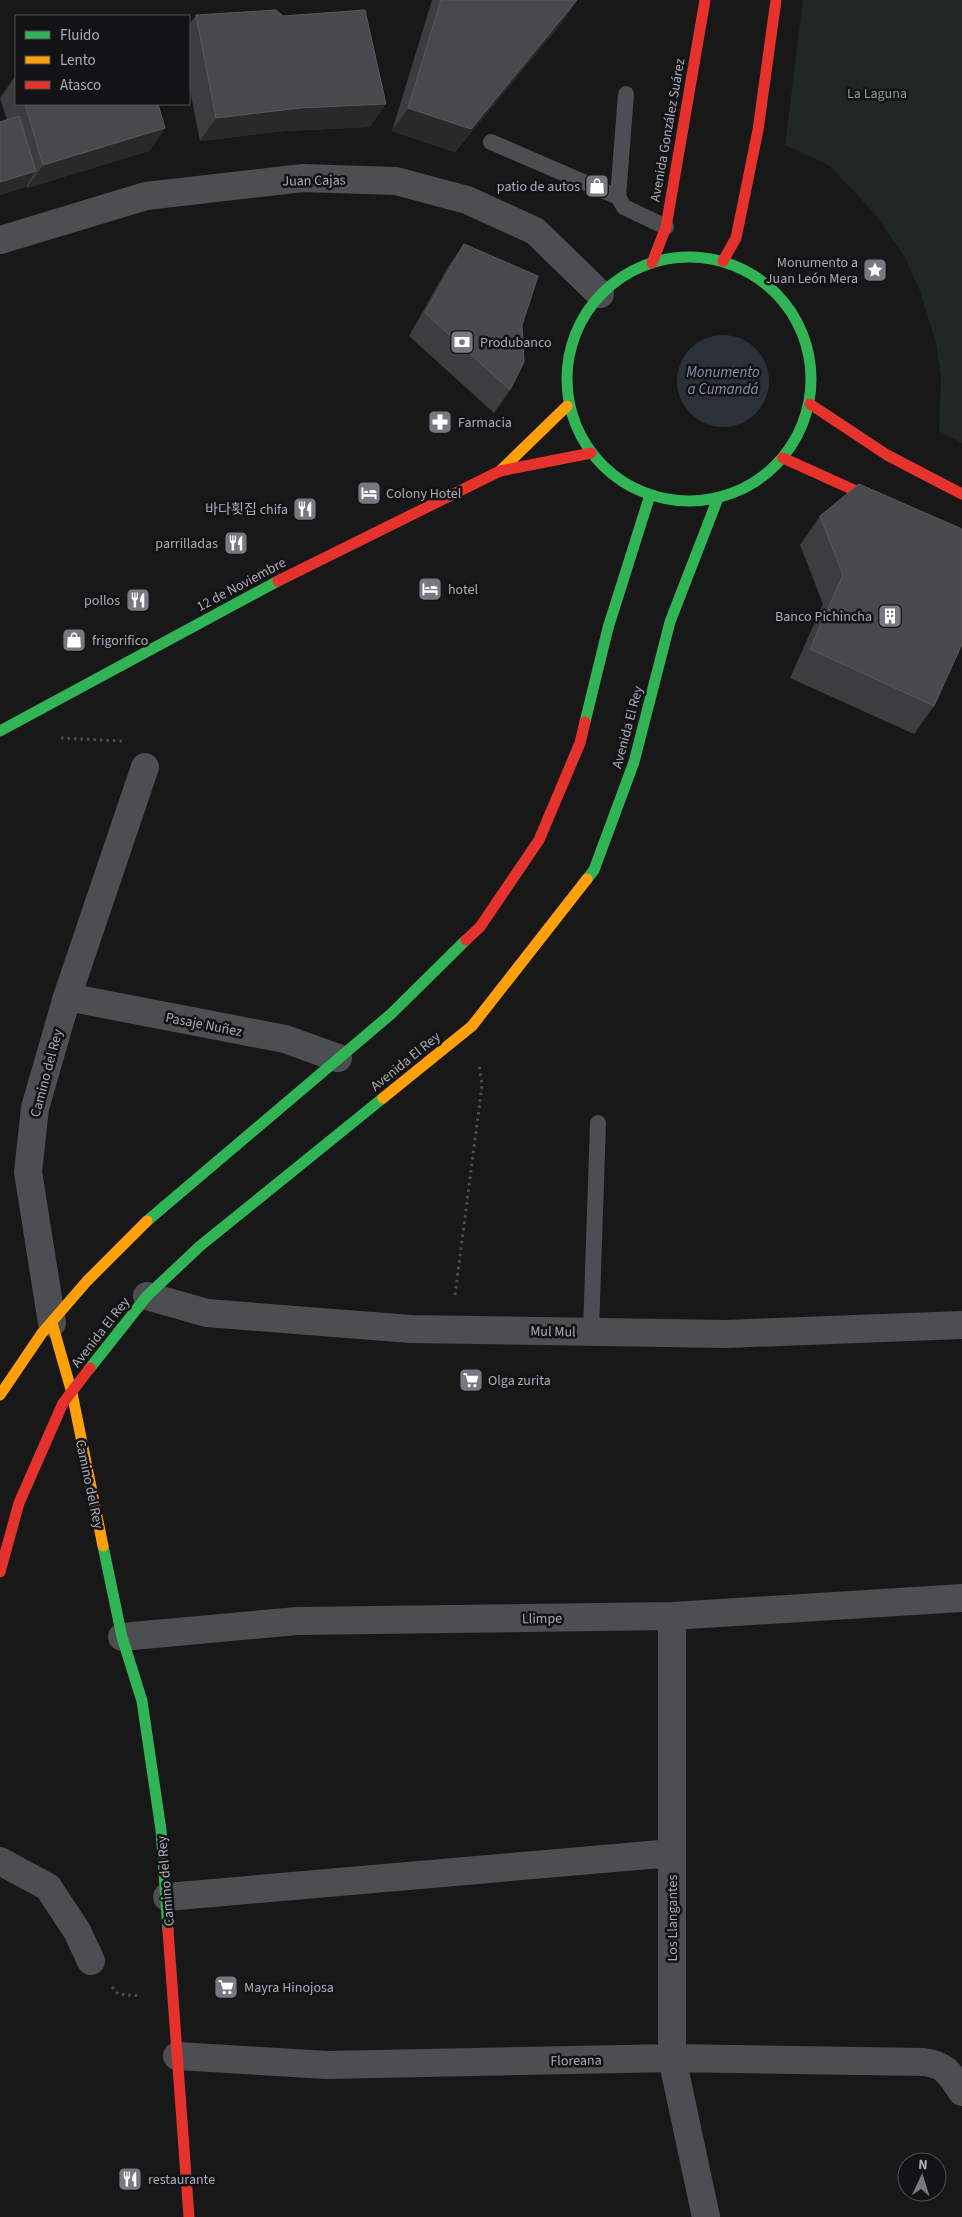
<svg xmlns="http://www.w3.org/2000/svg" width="962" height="2217" font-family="'Source Sans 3','Noto Sans KR',sans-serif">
<rect width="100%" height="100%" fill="#181818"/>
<path fill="#212722" d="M803 0H962V443L939 431 941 376 936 343 920 291 905 257 874 213 830 166 785 145Z"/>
<path fill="#2c3139" d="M677 381a46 46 0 1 1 92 0a46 46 0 1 1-92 0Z"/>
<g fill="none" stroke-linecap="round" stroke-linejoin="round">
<path stroke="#4e4e52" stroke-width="3" stroke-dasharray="2.5 4" stroke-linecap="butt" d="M61 738 122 741
M455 1295 482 1085 479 1063
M112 1987 118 1994 139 1996"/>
<path stroke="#4d4e51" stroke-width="16" d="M626 94 618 197 624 207 666 227
M491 142 618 197
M591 1331 598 1123"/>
<path stroke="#4d4e51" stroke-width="28" d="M0 240 146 196 303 178 396 181 467 200 535 231 600 294
M67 997 285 1039 338 1058
M147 1296 207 1313 411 1329 726 1334 962 1325
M52 1323 28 1172 35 1108 67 997 145 767
M672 1616V2058L706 2217
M122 1637 297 1621 672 1616 962 1598
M0 1861 48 1887 77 1931 91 1961
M167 1897 672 1853
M177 2056 327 2065 672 2058 924 2062C946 2065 950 2074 962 2092"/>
<path stroke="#30b455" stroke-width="11" d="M567 379a122 122 0 1 1 244 0a122 122 0 1 1-244 0Z
M585 722 608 628 650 495
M0 731 278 581
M587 879 594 870 634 762 670 622 718 498
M147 1221 391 1014 466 940
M90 1368 147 1296 200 1246 383 1098
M103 1546 122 1637 142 1701 161 1830 168 1930"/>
<path stroke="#ff9f0a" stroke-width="11" d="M500 471 567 406
M383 1098 472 1026 587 879
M52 1323 72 1393 103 1546
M0 1395 42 1333 87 1281 147 1221"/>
<path stroke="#e5322d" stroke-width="11" d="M723 261 736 238 758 130 776 0
M652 263 666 227 705 0
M810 404 887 455 962 494
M783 458 887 505
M278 581 500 471 591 453
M466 940 480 927 539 840 580 743 585 722
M0 1572 19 1503 63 1403 90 1368
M168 1930 189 2217"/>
</g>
<path fill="#3c3d3f" d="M432 0H577L564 20 455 152 392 131Z
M196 15 370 127 284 131 200 141 189 85V25Z
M16 75V104H158L165 128 149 151 27 188 26 185 25 187 0 195V122L7 120 0 98Z
M464 244 522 325 510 390 494 413 409 336 448 267Z
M820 516 934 706 914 734 790 678 823 604 800 545Z"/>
<path fill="#29292a" d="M577 0 564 20 455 152 392 131 408 108Z
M386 104 370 127 284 131 200 141 216 118 300 108Z
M165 128 149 151 27 188 43 165Z
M36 171 25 187 0 195V182Z"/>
<path fill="#48494c" stroke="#58595d" d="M441 0H577L471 129 408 108Z
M276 10 283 16 365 10 386 104 300 108 216 118 196 15Z
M25 104H158L165 128 43 165Z
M19 116 36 171 0 182V122Z
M464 244 538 276 522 325 524 362 510 390 425 313Z
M859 484 962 529V644L934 706 810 649 843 575 820 516Z"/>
<defs>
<g id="shop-square" transform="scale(1.25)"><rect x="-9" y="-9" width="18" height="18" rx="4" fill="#787880" stroke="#131214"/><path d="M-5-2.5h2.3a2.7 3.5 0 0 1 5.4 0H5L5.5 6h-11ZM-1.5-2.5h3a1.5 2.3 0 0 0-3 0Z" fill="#fff"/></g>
<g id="sight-square" transform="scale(1.25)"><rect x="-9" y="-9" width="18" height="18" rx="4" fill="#787880" stroke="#131214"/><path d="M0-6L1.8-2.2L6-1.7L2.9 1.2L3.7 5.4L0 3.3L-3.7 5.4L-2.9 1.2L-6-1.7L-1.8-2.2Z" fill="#fff"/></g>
<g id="bank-square" transform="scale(1.25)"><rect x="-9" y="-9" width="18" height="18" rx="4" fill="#787880" stroke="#131214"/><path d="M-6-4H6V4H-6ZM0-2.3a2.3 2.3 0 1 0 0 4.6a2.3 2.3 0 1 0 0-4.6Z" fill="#fff"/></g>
<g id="pharmacy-square" transform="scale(1.25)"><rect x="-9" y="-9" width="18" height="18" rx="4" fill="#787880" stroke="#131214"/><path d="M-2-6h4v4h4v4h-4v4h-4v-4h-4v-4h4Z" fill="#fff"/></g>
<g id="hotel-square" transform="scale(1.25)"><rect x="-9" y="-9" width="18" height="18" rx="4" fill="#787880" stroke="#131214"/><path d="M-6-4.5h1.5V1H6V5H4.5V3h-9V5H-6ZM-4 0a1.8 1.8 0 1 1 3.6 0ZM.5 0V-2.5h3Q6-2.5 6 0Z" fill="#fff"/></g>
<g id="restaurant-square" transform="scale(1.25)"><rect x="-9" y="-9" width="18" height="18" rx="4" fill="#787880" stroke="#131214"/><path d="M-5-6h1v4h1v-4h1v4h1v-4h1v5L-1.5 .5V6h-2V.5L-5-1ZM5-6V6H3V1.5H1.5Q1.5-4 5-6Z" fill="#fff"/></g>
<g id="building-square" transform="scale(1.25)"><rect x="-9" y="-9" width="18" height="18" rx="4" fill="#787880" stroke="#131214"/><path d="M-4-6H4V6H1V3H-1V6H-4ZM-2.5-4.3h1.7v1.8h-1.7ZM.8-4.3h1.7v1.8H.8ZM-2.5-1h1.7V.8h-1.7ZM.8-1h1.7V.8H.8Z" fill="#fff"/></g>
<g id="supermarket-square" transform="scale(1.25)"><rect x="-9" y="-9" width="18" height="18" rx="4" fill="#787880" stroke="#131214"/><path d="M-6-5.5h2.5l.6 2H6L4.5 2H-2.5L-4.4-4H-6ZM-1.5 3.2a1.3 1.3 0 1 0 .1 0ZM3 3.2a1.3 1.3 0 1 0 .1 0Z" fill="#fff"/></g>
</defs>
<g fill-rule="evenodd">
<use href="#shop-square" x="597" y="186"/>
<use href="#sight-square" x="875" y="270"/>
<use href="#bank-square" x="462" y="342"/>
<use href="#pharmacy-square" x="440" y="422"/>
<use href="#hotel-square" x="369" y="493"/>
<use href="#restaurant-square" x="305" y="509"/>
<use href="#restaurant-square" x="236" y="543"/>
<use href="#hotel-square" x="430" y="589"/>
<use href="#restaurant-square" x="138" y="600"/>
<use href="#building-square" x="890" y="616"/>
<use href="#shop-square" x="74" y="640"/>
<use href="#supermarket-square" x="471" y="1380"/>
<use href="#supermarket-square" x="226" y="1987"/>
<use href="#restaurant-square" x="130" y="2179"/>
</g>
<g text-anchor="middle" stroke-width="5" stroke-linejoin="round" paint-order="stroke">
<g font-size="14" fill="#83a28b" stroke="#131214">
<text x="877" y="98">La Laguna</text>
</g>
<g font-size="14" fill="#abacb8" stroke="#131214">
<text transform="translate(667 130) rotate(-80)" y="5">Avenida González Suárez</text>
<text transform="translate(314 180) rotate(-1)" y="5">Juan Cajas</text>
<text transform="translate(241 584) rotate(-28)" y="5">12 de Noviembre</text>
<text transform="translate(627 727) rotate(-75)" y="5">Avenida El Rey</text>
<text transform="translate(204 1024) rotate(11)" y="5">Pasaje Nuñez</text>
<text transform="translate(405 1061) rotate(-39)" y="5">Avenida El Rey</text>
<text transform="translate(46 1073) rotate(-75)" y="5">Camino del Rey</text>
<text transform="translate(553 1331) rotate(1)" y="5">Mul Mul</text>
<text transform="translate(100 1332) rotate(-52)" y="5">Avenida El Rey</text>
<text transform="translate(90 1484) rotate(78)" y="5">Camino del Rey</text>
<text transform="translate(542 1618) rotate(-1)" y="5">Llimpe</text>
<text transform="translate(165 1881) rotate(-95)" y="5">Camino del Rey</text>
<text transform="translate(672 1918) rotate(-90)" y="5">Los Llangantes</text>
<text transform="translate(576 2060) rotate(-1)" y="5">Floreana</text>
</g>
<g font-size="14" fill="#abacb8" stroke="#131214" text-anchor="start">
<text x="580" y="191" text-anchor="end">patio de autos</text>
<text x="858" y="267" text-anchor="end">Monumento a<tspan x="858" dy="16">Juan León Mera</tspan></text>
<text x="480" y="347">Produbanco</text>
<text x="458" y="427">Farmacia</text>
<text x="386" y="498">Colony Hotel</text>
<text x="288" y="514" text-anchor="end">바다횟집 chifa</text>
<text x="218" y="548" text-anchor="end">parrilladas</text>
<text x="448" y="594">hotel</text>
<text x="120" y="605" text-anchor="end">pollos</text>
<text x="872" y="621" text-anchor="end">Banco Pichincha</text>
<text x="92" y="645">frigorifico</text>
<text x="488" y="1385">Olga zurita</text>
<text x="244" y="1992">Mayra Hinojosa</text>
<text x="148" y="2184">restaurante</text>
</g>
<g font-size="15" font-style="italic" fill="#8493b1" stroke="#131214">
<text x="723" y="377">Monumento<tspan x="723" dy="17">a Cumandá</tspan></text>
</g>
</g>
<rect x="15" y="15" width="175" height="90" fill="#131214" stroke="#505056"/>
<rect x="25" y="31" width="25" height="8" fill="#30b455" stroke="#505056"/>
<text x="60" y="40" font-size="15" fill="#abacb8">Fluido</text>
<rect x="25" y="56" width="25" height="8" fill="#ff9f0a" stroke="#505056"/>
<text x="60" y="65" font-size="15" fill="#abacb8">Lento</text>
<rect x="25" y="81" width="25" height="8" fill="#e5322d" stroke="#505056"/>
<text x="60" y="90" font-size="15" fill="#abacb8">Atasco</text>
<g transform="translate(922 2177) rotate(4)"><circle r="24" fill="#131214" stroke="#505056"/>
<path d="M0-4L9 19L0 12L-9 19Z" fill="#787880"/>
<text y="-8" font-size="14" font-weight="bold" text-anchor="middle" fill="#abacb8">N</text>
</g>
</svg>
